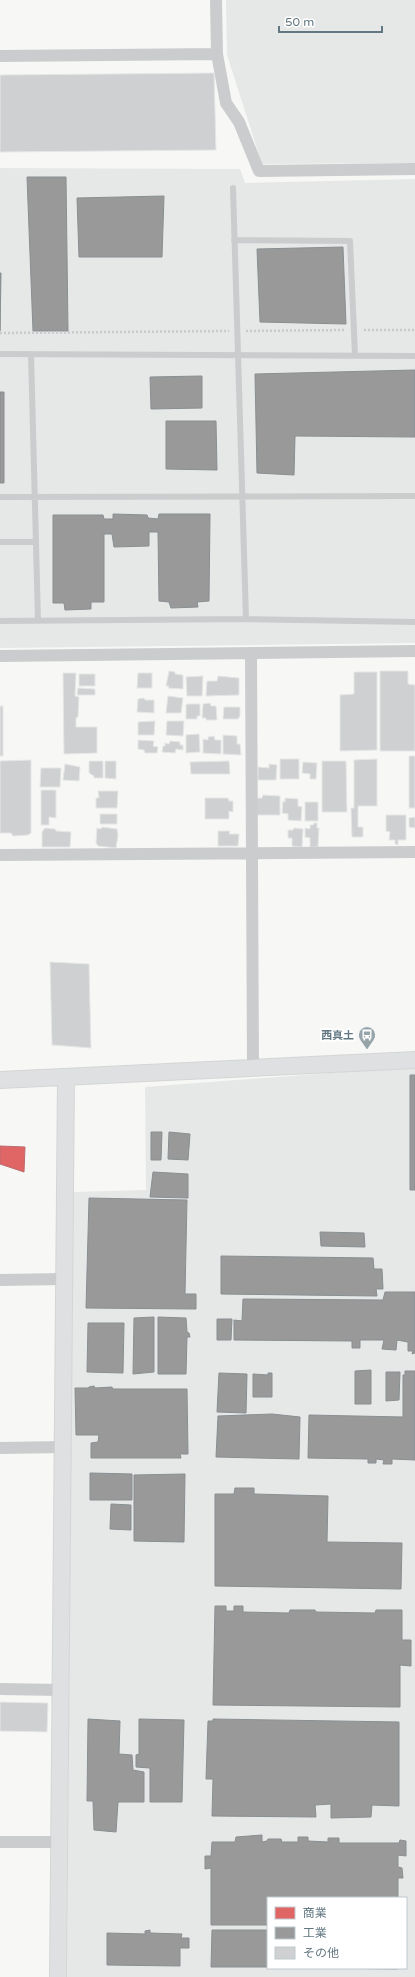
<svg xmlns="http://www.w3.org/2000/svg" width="415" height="1977" font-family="'Varela Round','Noto Sans JP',sans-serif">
<rect width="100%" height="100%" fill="#f7f7f6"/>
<path fill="#e6e7e7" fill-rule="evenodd" d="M226 0H415V163L262 164 227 55Z
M0 168 240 169 245 183 415 179V643L0 648Z
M407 1067 415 1069V1977H67L73 1192 146 1190 145 1087ZM268 1898H406V1968H268Z"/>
<path fill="#e06666" stroke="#ba6b6e" d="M0 1146 25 1147 24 1172 0 1164Z"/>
<path fill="#999" stroke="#888f92" d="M27 177H66L68 331H33Z
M164 196 162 257H79L77 198Z
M343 247 346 324 260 322 257 249Z
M0 273H1L0 331Z
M415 370V437L295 436 294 475 257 473 255 374Z
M202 376V408L151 409 150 377Z
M0 392H4V483H0Z
M166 421H216L217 470 166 469Z
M113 514 147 515 148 518 158 519 159 514H210L209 601 197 602 198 607 171 608 169 602 159 601 158 532H149V546L114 547 112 534H104V602H91V609L65 610 64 603H53V515H103L104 519H113Z
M410 1075H415V1190H410Z
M151 1132H162L161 1160H151Z
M169 1132 190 1134 188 1160 168 1159Z
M153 1172 188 1174V1198L150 1197Z
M89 1198 187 1200 185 1294H196V1309L86 1308Z
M320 1232 364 1233 365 1247 321 1246Z
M221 1256 373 1258 374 1269H382L383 1289H376L377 1296 221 1294Z
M385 1292H415V1353L412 1354 413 1351H408V1342L397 1340 396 1350 382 1349 384 1340H360V1348H352V1341L234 1340V1320L242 1321 243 1299 383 1300Z
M154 1317V1372L133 1374 134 1318Z
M158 1317 186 1318 187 1332 189 1333 190 1337H187L186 1374H158Z
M217 1319H232L231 1340H217Z
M88 1323H124L123 1373 87 1372Z
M371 1370V1404H355V1371Z
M405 1371H415V1460L392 1459V1464H383L384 1460 376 1459V1463H368V1459L308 1458 309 1415 403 1417V1375H405Z
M386 1372H400L399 1400 386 1401Z
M219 1373 247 1374 246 1413 217 1412Z
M268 1373H272V1397H253V1374L268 1375Z
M94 1386 95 1388 112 1387 113 1389H187L188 1454H180L181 1458H91V1443L98 1442 99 1435H76L75 1388H88L89 1387Z
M272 1414 300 1417 299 1459 216 1457 218 1416Z
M90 1473 132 1474V1500H90Z
M185 1474 184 1542 134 1541V1475Z
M235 1488H254V1494L328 1496 327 1542 402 1543 401 1589 215 1586V1494H234Z
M111 1504 131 1505V1530L110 1529Z
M215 1606H226V1611H234V1606H243V1612L289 1613 290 1610H315L316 1612 375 1613 376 1610H402V1640H411V1666L400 1665V1707L213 1705Z
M88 1719 120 1721 119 1754 132 1755 133 1770 144 1772V1802H118L116 1832 94 1830 93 1801H87Z
M139 1719 184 1720 182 1802H150V1768L136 1767V1755L139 1754Z
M213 1719 399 1722V1806L372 1805 371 1817 331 1818V1804L315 1805 316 1817 212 1816 213 1779H206L208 1721H213Z
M262 1835V1842L267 1841 268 1839H281L282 1842H298V1837H308V1841L328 1842V1838H339V1843H399L400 1840 406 1841V1856L398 1855V1867L402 1868 403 1878H398V1898H268V1925H211V1868L205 1869V1856H211L212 1842H235L236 1837Z
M150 1930V1933L182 1934 181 1938H189V1948H180V1966L107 1965V1933L145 1934V1931Z
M212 1930H268V1967H211Z
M326 1968H397V1969Z"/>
<path fill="#ced0d1" stroke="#e6e6e6" d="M214 73 216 150 0 152V75Z
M169 671 175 672V674L183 675V689L168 688 169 686H166Z
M380 671H408V684L415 685V751H380Z
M354 672H377V750L340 751V695L354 694Z
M63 673H76L75 696 79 697 78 717 76 718V727H97V753L64 754Z
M138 673H152V688H137Z
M79 674H95V686H79Z
M203 676 202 696H187L186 677Z
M218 676 239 678V695L206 696 207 681H217Z
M78 688 95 689V695H77Z
M168 696 183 698 181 713H166Z
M144 698 145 700H154V713L137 712 138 699Z
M210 703 211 706H216L217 720H206V718H202L203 704Z
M188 704H200V716H197V719H186V705Z
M0 706H3V756H0Z
M224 707H240V716L238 719H223Z
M155 721 154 735H138V722Z
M167 721H184L183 736 166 735Z
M199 734 200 752 186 753V735Z
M223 735 237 736V744H240L241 755 223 754Z
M214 736 215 740H221V754L203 753V739L208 740V737Z
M138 740 154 741 153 746 158 747 157 753H145L144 750 138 749Z
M170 741 180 742V745H183V750L176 749 175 753 162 752 163 746H165V743L169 744Z
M409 756H415V808H409Z
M280 759H299V779H280Z
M377 759V806H358V827H363V837H352L351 808H354V760Z
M31 760V833L28 835 13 836 11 833H0V761Z
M89 761H103V778H94V776L89 773Z
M105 761H116V779L105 778Z
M229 761 230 774H191L190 762Z
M322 761H346L347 812H322Z
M303 762 317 763 316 779H310V774L302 773Z
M65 764 80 767 79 781 63 780Z
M269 764 277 765 276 780H258V767L269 768Z
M41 768H61L60 787H40Z
M41 790H56V818L49 817V825H41Z
M98 791H118L117 808H96V798H99Z
M263 795 280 796V815H256V798H262Z
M205 798H228L229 801H233V812L229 811V819H205Z
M285 798 298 799V806L302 807 301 821 288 820V814L282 813 283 801 285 802Z
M305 802H318V821H305Z
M100 814H117V824H100Z
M386 815H406V840H398V845L395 844V840H389L390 832 386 831Z
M415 817V828L409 827V818Z
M314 823H317V828H319L318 847H310V838L305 837V828L310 829V825H313Z
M102 827 117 829 118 835 116 848 98 846 96 843 97 828 101 829Z
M45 828 55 829 56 831 71 832 70 847H42V832Z
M294 828 303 829 302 847 292 846V838H288V830H293Z
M218 831H230L229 834H239L238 846H218Z
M50 962 89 964 91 1048 52 1045Z
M0 1702 48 1703 47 1732 0 1731Z"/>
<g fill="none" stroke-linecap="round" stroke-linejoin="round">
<g stroke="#d4d5d5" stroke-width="18">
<path id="secondary" d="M0 1080 415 1060
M58 1977 66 1077"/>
</g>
<path stroke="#c8cacb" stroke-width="2.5" stroke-dasharray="2 2" stroke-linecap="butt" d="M364 330H415
M246 331 345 330
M0 333 229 331"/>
<path stroke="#cbcccd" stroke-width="6" d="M233 188 246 619
M234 240 350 241 355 355
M0 354 415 356
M31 354 38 620
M0 497 415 496
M0 542H35
M0 621 246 619 415 622"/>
<path stroke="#cbcccd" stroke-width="12" d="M216 0 217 54 226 103 239 122 259 171 415 169
M0 56 217 54
M251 653 253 1068
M0 656 415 651
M0 855 415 852
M0 1280 64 1279
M0 1448 63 1447
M0 1689 61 1690
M0 1842H60"/>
<use href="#secondary" stroke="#dfe0e1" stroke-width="16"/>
</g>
<defs>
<g id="bus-pin" transform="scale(0.9)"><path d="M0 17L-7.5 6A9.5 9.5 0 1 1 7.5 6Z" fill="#96a4aa" stroke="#fff"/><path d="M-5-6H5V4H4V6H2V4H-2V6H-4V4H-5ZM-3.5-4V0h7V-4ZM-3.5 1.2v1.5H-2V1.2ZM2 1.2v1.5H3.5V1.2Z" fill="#fff"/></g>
</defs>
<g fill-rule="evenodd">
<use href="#bus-pin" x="367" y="1035"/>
</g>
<g text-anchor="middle" stroke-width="4" stroke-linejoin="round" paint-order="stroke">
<g font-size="11" font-weight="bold" fill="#627781" stroke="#fff" text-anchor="end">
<text x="354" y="1039">西真土</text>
</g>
</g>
<rect x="267" y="1897" width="140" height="72" fill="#ffffff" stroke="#c0c9cd"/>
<rect x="275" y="1907" width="20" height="12" fill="#e06666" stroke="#c0c9cd"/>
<text x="303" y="1917" font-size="12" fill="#627781">商業</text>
<rect x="275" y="1927" width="20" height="12" fill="#999999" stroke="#c0c9cd"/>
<text x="303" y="1937" font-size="12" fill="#627781">工業</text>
<rect x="275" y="1947" width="20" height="12" fill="#ced0d1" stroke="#c0c9cd"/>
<text x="303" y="1957" font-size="12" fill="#627781">その他</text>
<path d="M279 26v6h103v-6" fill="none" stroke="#627781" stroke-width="2"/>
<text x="285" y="26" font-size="12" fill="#627781" stroke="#ffffff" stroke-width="3" paint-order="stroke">50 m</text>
</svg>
